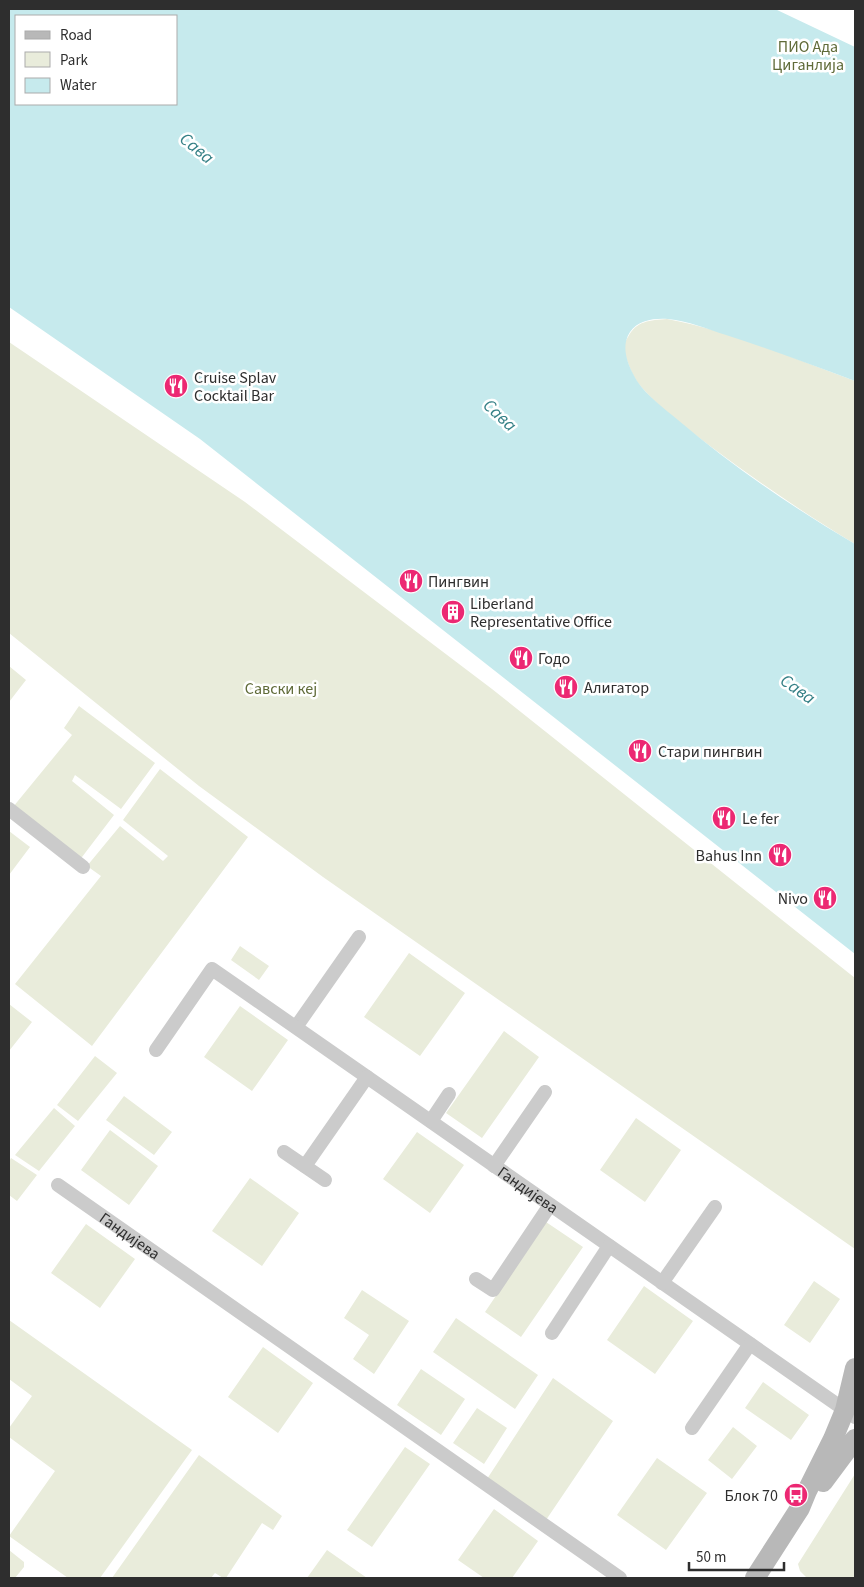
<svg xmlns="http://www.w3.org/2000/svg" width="864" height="1587" font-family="'Source Sans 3',sans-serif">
<rect width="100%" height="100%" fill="#fff"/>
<path fill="#e9ecdb" d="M667 319C731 331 793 358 855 381V544C805 514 757 481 710 446 685 427 657 407 638 383 632 375 623 353 624 344 624 343 628 337 628 337 636 321 650 320 667 319Z
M9 342 245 502 492 689 855 978V1249L323 877 199 786 9 633Z
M9 666 26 680 9 702Z
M79 706 155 763 121 809 75 775 72 781 114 815 79 861 13 807 72 735 64 728Z
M160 769 248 837 92 1046 15 984 101 876 87 866 120 826 163 861 168 856 123 820Z
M9 831 30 847 9 875Z
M240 946 269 966 259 980 231 960Z
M409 953 465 993 420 1056 364 1017Z
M9 1004 32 1022 9 1051Z
M240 1006 288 1040 252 1091 204 1057Z
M504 1031 539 1057 482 1138 446 1113Z
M95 1056 117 1073 78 1121 57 1105Z
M124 1096 172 1132 154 1155 106 1120Z
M54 1108 75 1126 39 1171 15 1155Z
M636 1118 681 1150 645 1202 600 1170Z
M110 1130 158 1166 129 1205 81 1170Z
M417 1132 464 1165 430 1213 383 1179Z
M11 1158 37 1175 17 1201 9 1195V1162Z
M250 1178 299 1213 262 1266 212 1231Z
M546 1222 583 1247 521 1337 485 1312Z
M86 1224 135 1259 100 1308 51 1273Z
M814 1281 840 1299 810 1343 784 1325Z
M644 1286 693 1321 655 1374 607 1340Z
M362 1290 409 1321 374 1374 353 1359 369 1335 344 1318Z
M456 1318 538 1375 515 1409 433 1352Z
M9 1320 192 1450 100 1578H68L9 1536 55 1471 9 1437V1428L32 1396 9 1379Z
M263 1347 313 1383 278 1433 228 1397Z
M421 1369 465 1399 441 1435 397 1405Z
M553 1378 613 1421 546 1520 487 1479Z
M763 1382 809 1415 791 1440 745 1408Z
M477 1408 507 1428 484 1464 453 1443Z
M733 1427 757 1446 732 1479 708 1460Z
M405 1447 430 1464 372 1547 347 1530Z
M199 1455 282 1516 273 1530 262 1523 226 1578H223L215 1573 211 1578H112Z
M657 1458 707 1493 666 1550 617 1515Z
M855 1474V1578H807L800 1571 798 1564Z
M494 1509 538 1541 512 1578H484L458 1560Z
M9 1550 24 1562V1567L15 1578H9Z
M327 1550 367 1578H307Z"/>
<path fill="#c6eaed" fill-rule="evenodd" d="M9 9H775L855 47V381C812 365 770 349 726 335 707 329 688 321 668 319 655 318 638 320 630 332 620 347 628 366 637 381 647 396 665 409 678 420 733 467 794 508 855 544V954L200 439 9 307ZM16 16H176V104H16Z"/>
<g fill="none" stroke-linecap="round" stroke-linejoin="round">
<g stroke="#cbcbcb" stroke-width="14">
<path d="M9 809 83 867"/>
<path d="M296 1027 359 937"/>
<path id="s1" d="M156 1050 212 969 855 1417"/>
<path d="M431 1121 449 1094"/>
<path d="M284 1152 325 1180"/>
<path d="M305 1166 367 1077"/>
<path d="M494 1166 545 1092"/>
<path id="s2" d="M58 1185 620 1578"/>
<path d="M476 1279 493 1290 550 1205"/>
<path d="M662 1283 715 1207"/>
<path d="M552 1333 609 1246"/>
<path d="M692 1428 750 1344"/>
</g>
<path stroke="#b8b8b8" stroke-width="20" d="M823 1482 855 1439
M755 1578 800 1508 807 1491 833 1439 845 1410 855 1368"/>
</g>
<defs>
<g id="restaurant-disc" transform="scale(1.25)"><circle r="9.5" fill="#ec2873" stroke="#fff"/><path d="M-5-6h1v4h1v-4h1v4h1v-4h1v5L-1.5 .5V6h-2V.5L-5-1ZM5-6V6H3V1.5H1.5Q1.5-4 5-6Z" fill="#fff"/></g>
<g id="building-disc" transform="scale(1.25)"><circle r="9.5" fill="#ec2873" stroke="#fff"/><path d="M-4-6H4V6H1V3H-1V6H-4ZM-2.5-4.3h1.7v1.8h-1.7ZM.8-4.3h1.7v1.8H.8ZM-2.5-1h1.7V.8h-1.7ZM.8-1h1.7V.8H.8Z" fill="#fff"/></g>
<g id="bus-disc" transform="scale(1.25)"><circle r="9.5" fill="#ec2873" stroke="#fff"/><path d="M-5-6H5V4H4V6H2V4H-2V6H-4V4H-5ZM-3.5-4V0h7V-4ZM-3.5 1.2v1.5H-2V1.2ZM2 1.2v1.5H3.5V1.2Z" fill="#fff"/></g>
</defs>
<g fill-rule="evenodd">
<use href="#restaurant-disc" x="176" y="386"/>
<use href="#restaurant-disc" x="411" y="581"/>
<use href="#building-disc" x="453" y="612"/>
<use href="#restaurant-disc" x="521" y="658"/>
<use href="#restaurant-disc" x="566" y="687"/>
<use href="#restaurant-disc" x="640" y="751"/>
<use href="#restaurant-disc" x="724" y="818"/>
<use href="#restaurant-disc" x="780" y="855"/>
<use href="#restaurant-disc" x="825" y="898"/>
<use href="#bus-disc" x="796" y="1495"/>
</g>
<g text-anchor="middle" stroke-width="5" stroke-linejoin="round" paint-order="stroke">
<g font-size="16" fill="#606b39" stroke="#fff">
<text x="808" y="52">ПИО Ада<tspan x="808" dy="18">Циганлија</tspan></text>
<text x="281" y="694">Савски кеј</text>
</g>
<g font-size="16" fill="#2e2e2e" stroke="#fff" text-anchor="start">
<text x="194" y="383">Cruise Splav<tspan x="194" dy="18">Cocktail Bar</tspan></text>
<text x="428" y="587">Пингвин</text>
<text x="470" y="609">Liberland<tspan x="470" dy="18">Representative Office</tspan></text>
<text x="538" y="664">Годо</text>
<text x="584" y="693">Алигатор</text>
<text x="658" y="757">Стари пингвин</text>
<text x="742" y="824">Le fer</text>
<text x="762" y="861" text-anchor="end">Bahus Inn</text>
<text x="808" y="904" text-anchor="end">Nivo</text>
<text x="778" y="1501" text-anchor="end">Блок 70</text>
</g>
<g font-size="16" fill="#2e2e2e" stroke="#fff">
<text dy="6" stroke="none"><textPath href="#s1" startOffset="484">Гандијева</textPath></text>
<text dy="6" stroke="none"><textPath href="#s2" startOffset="88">Гандијева</textPath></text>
</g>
<g font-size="18" font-style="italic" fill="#358086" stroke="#fff">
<text transform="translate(197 148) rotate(39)" y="6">Сава</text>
<text transform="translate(500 415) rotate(43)" y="6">Сава</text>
<text transform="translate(798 689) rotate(35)" y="6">Сава</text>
</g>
</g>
<rect width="864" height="1587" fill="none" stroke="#2e2e2e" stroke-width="20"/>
<rect x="15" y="15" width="162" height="90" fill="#ffffff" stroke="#ababab"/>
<rect x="25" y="31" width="25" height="8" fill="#b8b8b8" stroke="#ababab"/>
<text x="60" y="40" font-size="15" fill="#2e2e2e">Road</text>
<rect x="25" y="52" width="25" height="15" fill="#e9ecdb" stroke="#ababab"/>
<text x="60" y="65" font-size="15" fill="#2e2e2e">Park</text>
<rect x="25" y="78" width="25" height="15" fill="#c6eaed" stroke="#ababab"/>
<text x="60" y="90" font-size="15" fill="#2e2e2e">Water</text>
<path d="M689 1562v8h95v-8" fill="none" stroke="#2e2e2e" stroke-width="2.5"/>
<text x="696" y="1562" font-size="15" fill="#2e2e2e" stroke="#ffffff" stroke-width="4" paint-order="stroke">50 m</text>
</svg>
